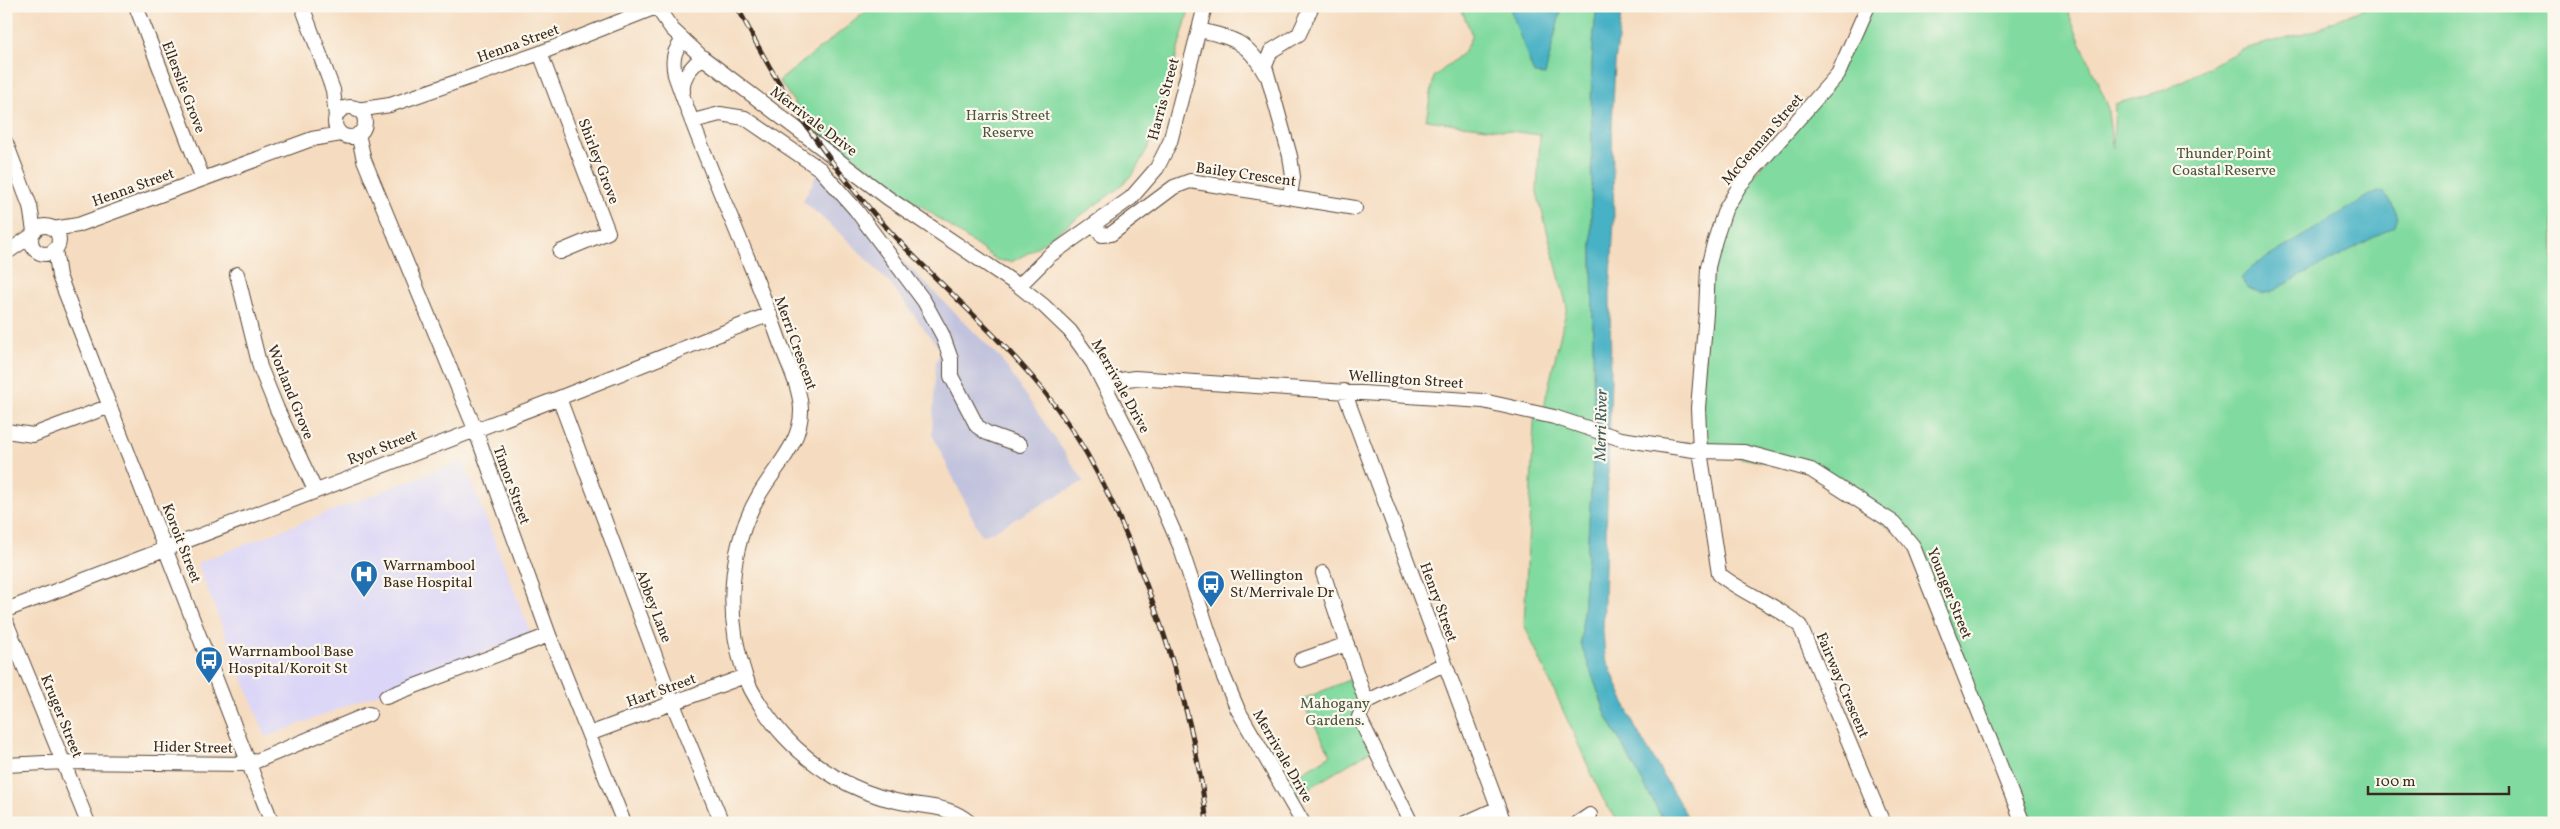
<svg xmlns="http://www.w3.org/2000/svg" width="2560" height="829" font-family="Vollkorn,serif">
<rect width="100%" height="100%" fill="#fbf7ec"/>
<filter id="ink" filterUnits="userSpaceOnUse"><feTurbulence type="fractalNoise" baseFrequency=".02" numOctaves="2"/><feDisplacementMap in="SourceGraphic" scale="10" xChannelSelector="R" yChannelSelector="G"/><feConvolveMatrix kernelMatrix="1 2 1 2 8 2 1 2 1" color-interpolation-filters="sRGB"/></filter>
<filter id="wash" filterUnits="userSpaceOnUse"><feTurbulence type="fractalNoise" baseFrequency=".0096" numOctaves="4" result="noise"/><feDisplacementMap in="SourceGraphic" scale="20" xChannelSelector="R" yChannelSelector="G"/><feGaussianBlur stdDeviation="1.12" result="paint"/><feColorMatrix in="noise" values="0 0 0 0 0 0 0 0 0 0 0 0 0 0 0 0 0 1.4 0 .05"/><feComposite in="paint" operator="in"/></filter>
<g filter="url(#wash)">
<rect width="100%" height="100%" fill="#f5dcc0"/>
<path fill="#dbd6f7" d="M463 460 531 634 266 737 197 563Z"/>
<path fill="#c1c2dd" d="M817 174 1001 359 1084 481 988 534 981 535 932 434 936 361 941 351 893 287 853 245 803 201Z"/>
<path fill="#81da9f" stroke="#5e825e" d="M873 6H1190L1154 137 1133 174 1116 190 1030 252 1011 262 997 260 813 129 779 81Z
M1460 6H1597C1590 56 1591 105 1592 155 1592 186 1590 216 1592 247L1594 446 1581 644 1607 717 1665 823H1619L1603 799 1524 624 1534 425 1535 413 1542 414 1567 307 1537 192 1540 135 1426 120 1434 77 1464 52 1472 35Z
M1868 6H2065L2107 104 2113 148 2115 104 2165 90 2241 50 2311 31 2370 6H2554V823H2023L1913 546 1811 470 1700 451 1706 313 1725 210 1824 92Z
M1358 676 1360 717 1375 748 1290 800 1281 785 1331 755 1301 700Z"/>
<path fill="#46b1c5" stroke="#406e72" d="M1509 6H1562L1545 75 1534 74Z
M1597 6H1622L1615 64 1612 126 1614 220 1610 295 1611 378 1603 631 1605 656 1635 727 1691 823H1665L1607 717 1581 644 1594 446 1592 247C1590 216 1592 186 1592 155 1591 105 1590 56 1597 6Z
M2383 191 2390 200 2398 217 2395 226 2271 292 2260 294 2247 287 2241 278 2252 267 2370 195Z"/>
</g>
<g filter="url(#ink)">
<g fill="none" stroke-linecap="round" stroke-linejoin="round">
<g stroke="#574536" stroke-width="16">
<path id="minor" d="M136 6 203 179
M302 6 333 90 336 117
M656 6 672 29 702 57 888 198 1019 286 1044 306 1070 331 1093 363 1141 457 1180 546 1223 675 1238 710 1303 823
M1868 6 1838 74 1740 185 1725 210 1715 240 1708 267 1706 313 1698 408 1700 451 1719 574C1745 595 1776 604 1800 626L1883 823
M1199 30C1232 37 1249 42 1265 74
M684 40C673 50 672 61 675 75 705 163 746 247 777 334 785 358 800 385 801 409 802 443 775 467 759 495 728 548 725 617 745 675 751 694 771 722 785 737 814 768 854 792 896 801 921 807 949 804 970 823
M540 53 608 232 560 252
M683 92C681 76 692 67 702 57
M335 122a15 15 0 1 1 30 0a15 15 0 1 1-30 0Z
M357 110 390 105 540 53 656 7
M693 121 720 114 745 118 820 169 856 210 924 301 942 334 951 359V376L977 426 987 433 1020 445
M358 134 364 160 475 429 549 635 624 823
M6 143 30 206 34 231
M1290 196 1293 177 1290 156 1265 66 1271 51 1299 34 1312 6
M1095 225 1102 235 1111 234 1174 187 1190 181 1355 208
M31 240a14 14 0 1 1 28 0a14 14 0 1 1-28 0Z
M53 229 78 225 312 139 341 134
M55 249 59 276 272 823
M6 253 31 236
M237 274 260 367 277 409 315 490
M1019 286 1049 256 1131 198 1157 168 1170 142 1205 6
M1106 386 1120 380 1135 378 1483 401 1554 417 1621 439 1700 451 1744 452 1811 470 1894 523 1913 546 2023 823
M1344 391 1504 823
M559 398 673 704 722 823
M6 431 33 435 110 406
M1323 573 1366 702
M6 610 559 398 770 314
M6 622 88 823
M1301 660 1347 644
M386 697 549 635
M589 734 745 676
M6 765 64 762 249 764 369 714
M1411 823 1359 717 1366 702 1444 664
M1465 823 1498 808
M1578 823 1590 815"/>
</g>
<use href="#minor" stroke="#fff" stroke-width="14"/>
<g stroke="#3b2a1e" stroke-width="5">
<path id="rail" d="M737 6C778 89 832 170 895 237 944 288 998 335 1043 390 1089 446 1117 509 1143 576 1174 658 1197 735 1207 823"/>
</g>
<use href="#rail" stroke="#fbf7ec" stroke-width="3" stroke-dasharray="9" stroke-linecap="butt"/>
</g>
</g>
<defs>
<g id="hospital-pin" transform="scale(1.4375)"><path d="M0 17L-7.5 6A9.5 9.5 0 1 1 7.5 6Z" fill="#1f6fb2" stroke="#fbf7ec"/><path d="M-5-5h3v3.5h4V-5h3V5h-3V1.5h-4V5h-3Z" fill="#fff"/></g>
<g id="bus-pin" transform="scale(1.4375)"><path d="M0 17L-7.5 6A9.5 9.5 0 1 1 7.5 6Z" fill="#1f6fb2" stroke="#fbf7ec"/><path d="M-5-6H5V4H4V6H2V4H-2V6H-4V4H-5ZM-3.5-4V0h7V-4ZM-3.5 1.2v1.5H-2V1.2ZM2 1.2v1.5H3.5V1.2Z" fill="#fff"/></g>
</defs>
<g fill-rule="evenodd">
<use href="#hospital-pin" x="364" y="574"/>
<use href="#bus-pin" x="1211" y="584"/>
<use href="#bus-pin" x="209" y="660"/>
</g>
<g text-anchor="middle" stroke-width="4.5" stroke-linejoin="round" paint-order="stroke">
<g font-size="15" fill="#3b2a1e" stroke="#fbf7ec">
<text transform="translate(518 43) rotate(-20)" y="5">Henna Street</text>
<text transform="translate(184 87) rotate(69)" y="5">Ellerslie Grove</text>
<text transform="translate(1163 99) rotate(-75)" y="5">Harris Street</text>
<text transform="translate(814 121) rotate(37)" y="5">Merrivale Drive</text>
<text transform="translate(1762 139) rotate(-49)" y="5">McGennan Street</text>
<text transform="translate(599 161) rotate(69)" y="5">Shirley Grove</text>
<text transform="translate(1246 174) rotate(8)" y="5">Bailey Crescent</text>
<text transform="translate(133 187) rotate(-20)" y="5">Henna Street</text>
<text transform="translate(796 343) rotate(70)" y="5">Merri Crescent</text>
<text transform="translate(1406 379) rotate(4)" y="5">Wellington Street</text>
<text transform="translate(1121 386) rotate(61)" y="5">Merrivale Drive</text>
<text transform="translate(291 392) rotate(68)" y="5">Worland Grove</text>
<text transform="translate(382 447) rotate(-21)" y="5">Ryot Street</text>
<text transform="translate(512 485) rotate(70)" y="5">Timor Street</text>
<text transform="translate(182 543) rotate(69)" y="5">Koroit Street</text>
<text transform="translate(1950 593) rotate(68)" y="5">Younger Street</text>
<text transform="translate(1439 602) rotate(70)" y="5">Henry Street</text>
<text transform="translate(654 606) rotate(69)" y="5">Abbey Lane</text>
<text transform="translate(1843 685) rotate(67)" y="5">Fairway Crescent</text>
<text transform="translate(661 690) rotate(-20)" y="5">Hart Street</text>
<text transform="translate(62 716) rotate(68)" y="5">Kruger Street</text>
<text transform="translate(193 747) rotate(1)" y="5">Hider Street</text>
<text transform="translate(1283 756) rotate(60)" y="5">Merrivale Drive</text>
</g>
<g font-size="15" fill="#4c563e" stroke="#fbf7ec">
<text x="1008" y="120">Harris Street<tspan x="1008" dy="17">Reserve</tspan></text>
<text x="2224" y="158">Thunder Point<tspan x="2224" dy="17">Coastal Reserve</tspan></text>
<text x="1335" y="708">Mahogany<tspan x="1335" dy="17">Gardens.</tspan></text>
</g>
<g font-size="15" fill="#3b2a1e" stroke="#fbf7ec" text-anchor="start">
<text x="383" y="570">Warrnambool<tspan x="383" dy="17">Base Hospital</tspan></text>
<text x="1230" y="580">Wellington<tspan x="1230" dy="17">St/Merrivale Dr</tspan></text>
<text x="228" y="656">Warrnambool Base<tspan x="228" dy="17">Hospital/Koroit St</tspan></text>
</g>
<g font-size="16" font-style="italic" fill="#3f5958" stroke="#fbf7ec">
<text transform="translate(1600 425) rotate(-89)" y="6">Merri River</text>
</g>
</g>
<rect width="2560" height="829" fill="none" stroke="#fbf7ec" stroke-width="25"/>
<path d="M2368 786v8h141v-8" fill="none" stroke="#3b2a1e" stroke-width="2.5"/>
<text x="2375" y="786" font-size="15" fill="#3b2a1e" stroke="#fbf7ec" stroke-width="4" paint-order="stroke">100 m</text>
</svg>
